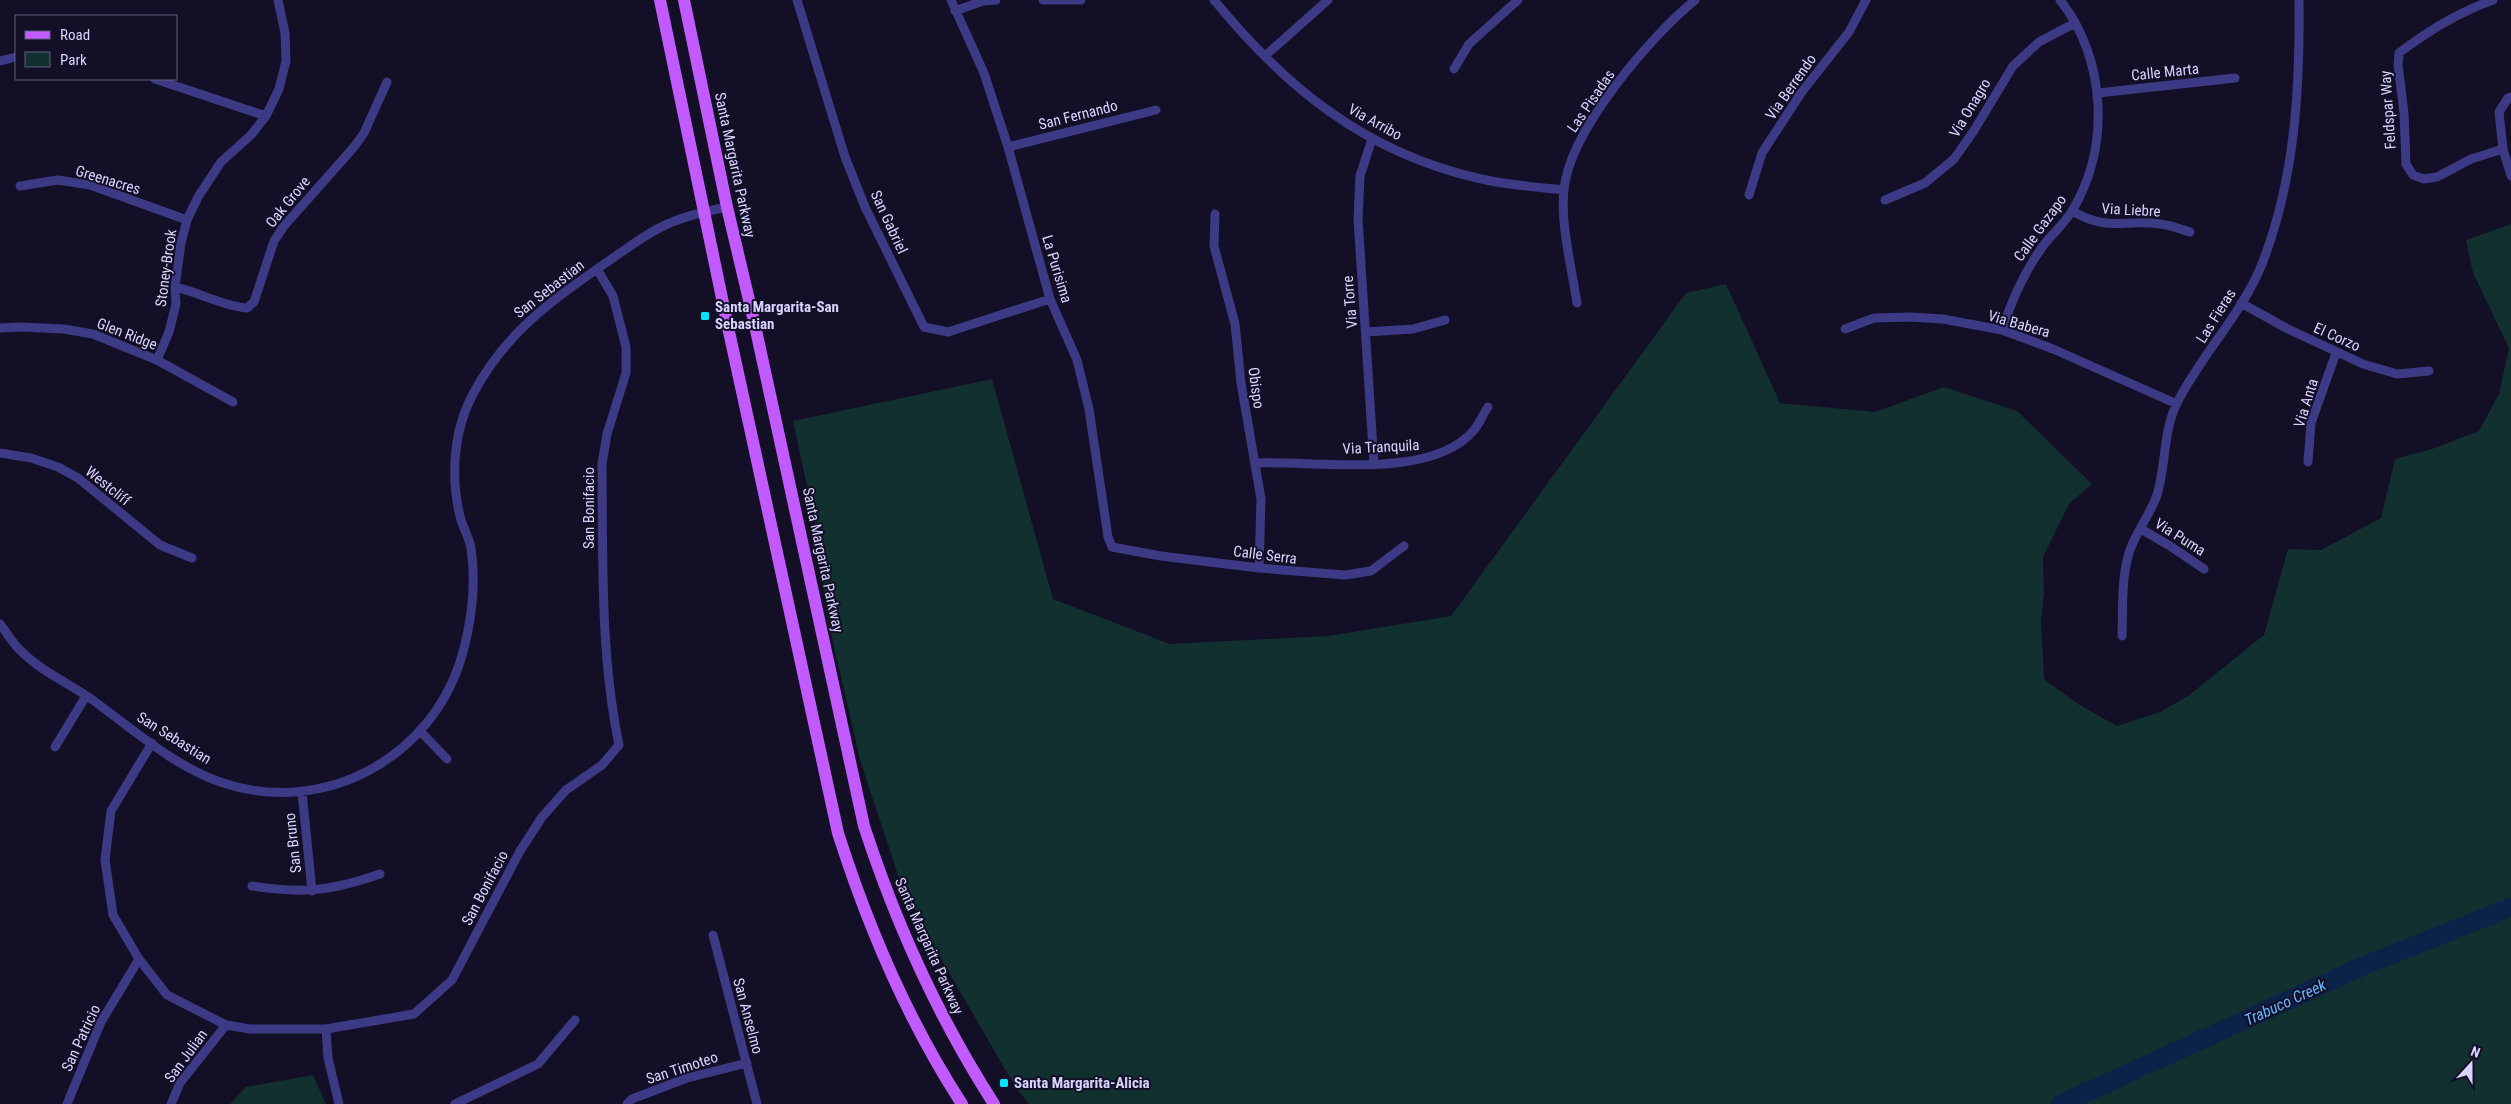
<svg xmlns="http://www.w3.org/2000/svg" width="2511" height="1104" font-family="'Roboto Condensed',sans-serif">
<rect width="100%" height="100%" fill="#130f26"/>
<path fill="#12302f" d="M2511 224V1104H1029L1016 1088 944 964 900 881 860 760 826 611 820 546 793 421 992 379 1053 599 1170 644 1329 636 1451 616 1686 293 1726 284 1780 403 1875 412 1944 387 2017 411 2092 484 2069 504 2043 557 2044 593 2041 621 2044 679 2078 704 2117 726 2160 712 2188 696 2264 635 2288 549 2321 550 2381 518 2395 459 2432 449 2479 431 2499 394 2509 348 2473 273 2466 240Z
M313 1075 326 1104H230L246 1087Z"/>
<g fill="none" stroke-linecap="round" stroke-linejoin="round">
<path stroke="#0c2248" stroke-width="19" d="M2061 1104 2363 966 2511 907"/>
<path stroke="#3d3a85" stroke-width="9" d="M797 0 845 157 865 207 924 327 948 332 1050 299
M951 0 984 73 1008 147 1050 299 1077 360 1089 409 1108 537 1112 547 1161 556 1259 568 1345 575 1371 571 1404 546
M1043 0H1081
M1214 0C1286 88 1365 152 1477 178 1505 185 1535 187 1564 190
M2493 0C2459 12 2428 31 2399 53L2398 65 2404 113 2406 164 2413 175 2424 179 2437 177 2471 159 2503 149
M955 11 983 1 996 0
M1265 56 1328 0
M0 61 16 57
M1454 69 1469 44 1518 0
M155 79 266 116
M2098 93 2235 78
M2511 97 2508 98 2499 112 2503 149 2511 176
M1372 139 1360 176 1358 219 1374 464
M1008 147 1156 110
M20 186 58 180 90 185 187 220
M1749 195 1762 153 1801 93 1849 32 1866 0
M1885 200 1925 183 1954 159 1973 132 2013 66 2039 42 2075 23
M2072 211C2109 232 2123 219 2160 224 2170 225 2180 229 2190 232
M1215 214 1214 246 1235 324 1241 383 1261 499 1259 568
M175 287C199 292 222 306 247 308L254 302 274 241 284 226 354 147 364 133 387 82
M1577 303C1572 270 1560 222 1564 190 1569 131 1650 37 1695 0
M2241 303 2288 329 2363 364 2397 374 2429 371
M0 328 22 327 64 329 93 334 157 360 233 402
M1845 329 1874 318 1910 317 1943 319 2002 330 2053 349 2177 404
M2002 330C2012 299 2024 272 2043 246 2052 234 2064 224 2072 211 2111 147 2106 58 2060 0
M1366 332 1413 329 1445 320
M157 360 169 332 176 304 175 287 181 243 187 220 198 197 221 162 251 135 266 116 279 89 286 61 285 33 278 0
M0 453 31 458 58 467 78 478 160 545 192 558
M2308 462 2311 423 2336 353
M1255 463C1315 460 1432 481 1474 430 1480 423 1483 414 1488 407
M2141 529 2170 546 2204 569
M0 624C7 633 13 644 22 652 42 672 71 684 94 701 135 731 175 767 223 783 326 817 435 756 463 652 472 619 476 582 471 548 469 538 464 529 461 520 450 479 453 431 473 394 506 331 554 299 610 260 629 247 648 232 670 223 688 215 707 211 727 207
M2122 636C2123 609 2121 580 2129 553 2135 533 2150 515 2157 495 2166 466 2163 431 2177 403 2201 355 2242 314 2262 264 2295 179 2300 90 2299 0
M421 732 447 759
M152 743 111 811 105 860 113 915 139 959 167 995 226 1025 250 1029H326L414 1014 452 980 520 851 542 817 566 790 602 765 619 745C600 653 603 558 602 464L607 434 626 373V347L613 296 597 269
M55 747 86 696
M302 792 312 891
M252 886C303 894 331 891 380 874
M713 935 757 1104
M326 1029 328 1058 339 1104
M67 1104 101 1022 139 959
M171 1104 180 1083 226 1025
M455 1104 538 1064 575 1020
M627 1104 632 1099 687 1078 747 1063"/>
<path stroke="#c25bff" stroke-width="12" d="M660 0 728 327 838 833C868 927 908 1021 962 1104
M684 0 727 207 754 321 864 826C896 924 938 1017 994 1104"/>
</g>
<g fill="#00e5ff" stroke="#130f26" stroke-width="2">
<rect x="700" y="311" width="10" height="10" rx="2.5"/>
<rect x="999" y="1078" width="10" height="10" rx="2.5"/>
</g>
<g text-anchor="middle" stroke-width="4" stroke-linejoin="round" paint-order="stroke">
<g font-size="15" fill="#d9d4ff" stroke="#130f26">
<text transform="translate(2165 72) rotate(-6)" y="5">Calle Marta</text>
<text transform="translate(1791 87) rotate(-55)" y="5">Via Berrendo</text>
<text transform="translate(1591 101) rotate(-56)" y="5">Las Pisadas</text>
<text transform="translate(1970 108) rotate(-59)" y="5">Via Onagro</text>
<text transform="translate(2388 110) rotate(-94)" y="5">Feldspar Way</text>
<text transform="translate(1078 115) rotate(-14)" y="5">San Fernando</text>
<text transform="translate(1375 122) rotate(29)" y="5">Via Arribo</text>
<text transform="translate(735 165) rotate(78)" y="5">Santa Margarita Parkway</text>
<text transform="translate(108 180) rotate(17)" y="5">Greenacres</text>
<text transform="translate(288 202) rotate(-51)" y="5">Oak Grove</text>
<text transform="translate(2131 210) rotate(3)" y="5">Via Liebre</text>
<text transform="translate(889 222) rotate(65)" y="5">San Gabriel</text>
<text transform="translate(2040 228) rotate(-54)" y="5">Calle Gazapo</text>
<text transform="translate(166 268) rotate(-82)" y="5">Stoney-Brook</text>
<text transform="translate(1057 269) rotate(73)" y="5">La Purisima</text>
<text transform="translate(549 289) rotate(-38)" y="5">San Sebastian</text>
<text transform="translate(1350 302) rotate(-95)" y="5">Via Torre</text>
<text transform="translate(2216 316) rotate(-58)" y="5">Las Fieras</text>
<text transform="translate(2019 324) rotate(16)" y="5">Via Babera</text>
<text transform="translate(127 334) rotate(21)" y="5">Glen Ridge</text>
<text transform="translate(2337 337) rotate(24)" y="5">El Corzo</text>
<text transform="translate(1256 388) rotate(82)" y="5">Obispo</text>
<text transform="translate(2306 403) rotate(-73)" y="5">Via Anta</text>
<text transform="translate(1381 447) rotate(-3)" y="5">Via Tranquila</text>
<text transform="translate(108 486) rotate(39)" y="5">Westcliff</text>
<text transform="translate(589 508) rotate(-90)" y="5">San Bonifacio</text>
<text transform="translate(2180 537) rotate(32)" y="5">Via Puma</text>
<text transform="translate(1265 555) rotate(7)" y="5">Calle Serra</text>
<text transform="translate(823 560) rotate(78)" y="5">Santa Margarita Parkway</text>
<text transform="translate(174 738) rotate(32)" y="5">San Sebastian</text>
<text transform="translate(293 843) rotate(-96)" y="5">San Bruno</text>
<text transform="translate(485 888) rotate(-62)" y="5">San Bonifacio</text>
<text transform="translate(929 946) rotate(66)" y="5">Santa Margarita Parkway</text>
<text transform="translate(748 1016) rotate(75)" y="5">San Anselmo</text>
<text transform="translate(81 1038) rotate(-65)" y="5">San Patricio</text>
<text transform="translate(186 1056) rotate(-54)" y="5">San Julian</text>
<text transform="translate(682 1068) rotate(-18)" y="5">San Timoteo</text>
</g>
<g font-size="15" font-weight="bold" fill="#d9d4ff" stroke="#130f26" text-anchor="start">
<text x="715" y="312">Santa Margarita-San<tspan x="715" dy="17">Sebastian</tspan></text>
<text x="1014" y="1088">Santa Margarita-Alicia</text>
</g>
<g font-size="16" font-style="italic" fill="#62b6ff" stroke="#130f26">
<text transform="translate(2285 1002) rotate(-25)" y="6">Trabuco Creek</text>
</g>
</g>
<rect x="15" y="15" width="162" height="65" fill="#130f26" stroke="#625e7d"/>
<rect x="25" y="31" width="25" height="8" fill="#c25bff" stroke="#625e7d"/>
<text x="60" y="40" font-size="15" fill="#d9d4ff">Road</text>
<rect x="25" y="52" width="25" height="15" fill="#12302f" stroke="#625e7d"/>
<text x="60" y="65" font-size="15" fill="#d9d4ff">Park</text>
<g transform="translate(2471 1064) rotate(21)" stroke="#130f26" stroke-width="4" paint-order="stroke">
<path d="M0-4L9 19L0 12L-9 19Z" fill="#d9d4ff"/>
<text y="-8" font-size="14" font-weight="bold" text-anchor="middle" fill="#d9d4ff">N</text>
</g>
</svg>
